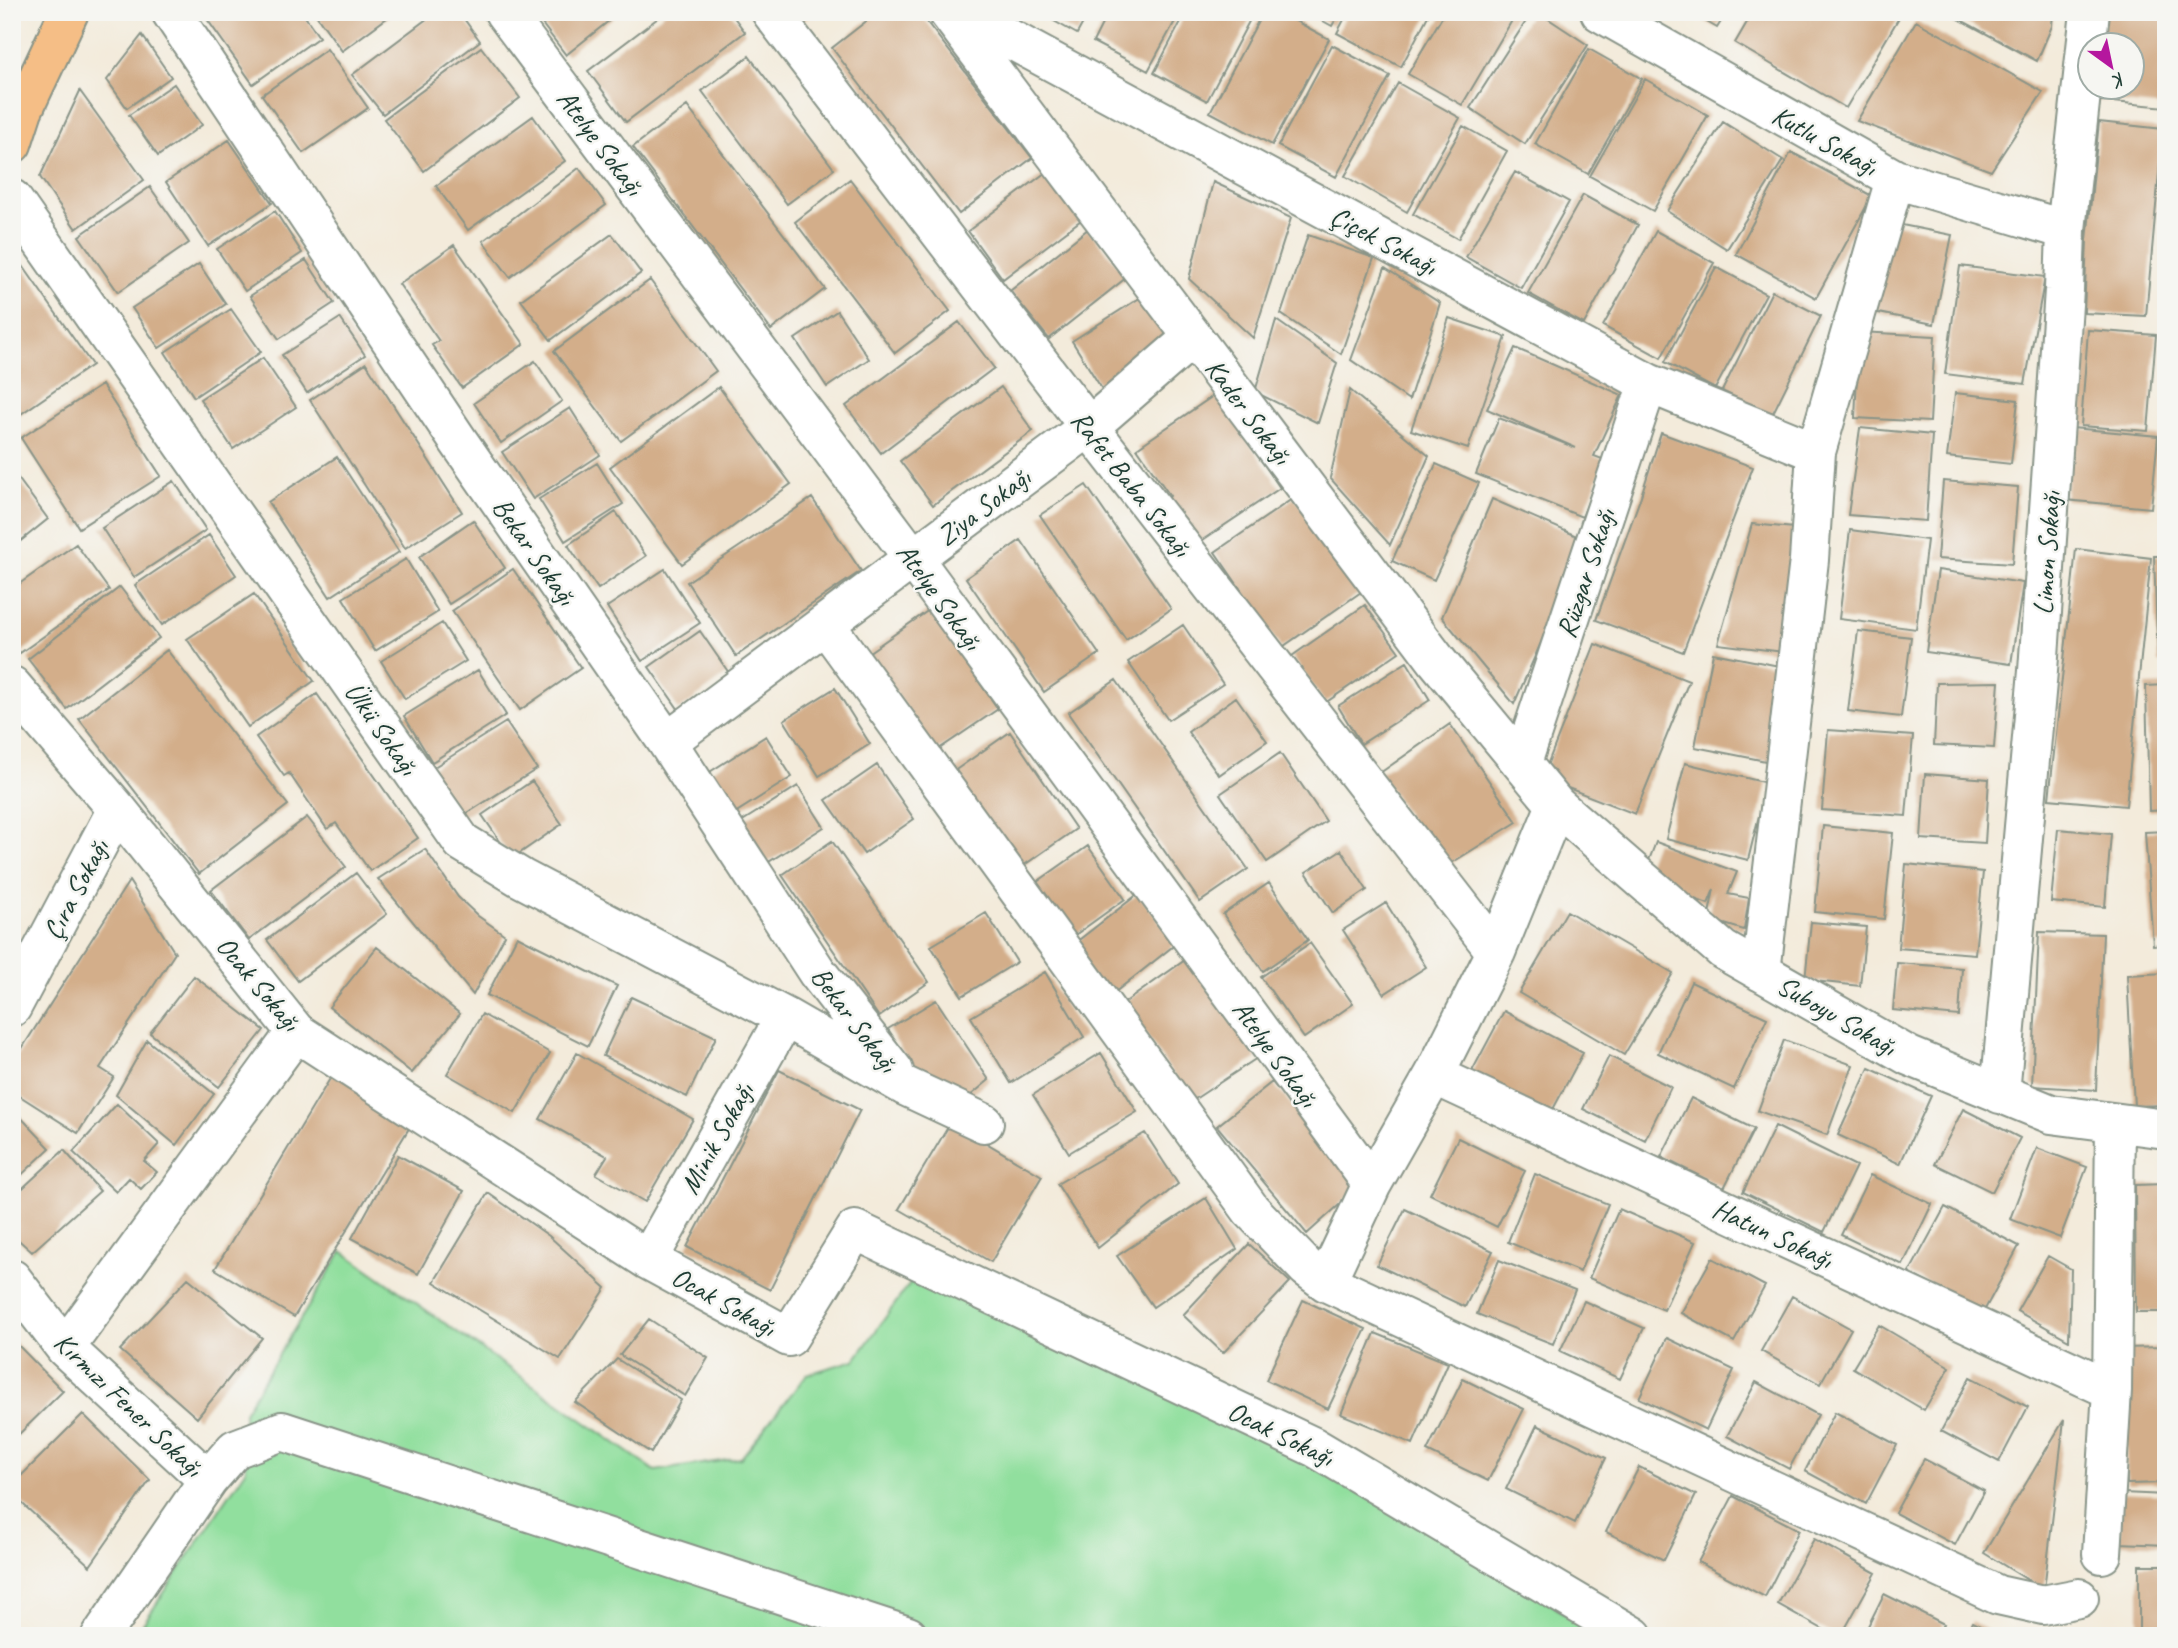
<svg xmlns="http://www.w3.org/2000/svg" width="2178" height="1648" font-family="Caveat,sans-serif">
<rect width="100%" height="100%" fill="#f6f6f2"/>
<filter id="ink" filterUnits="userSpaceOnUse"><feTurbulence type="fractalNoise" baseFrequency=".0143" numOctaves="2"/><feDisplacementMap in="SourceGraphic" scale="14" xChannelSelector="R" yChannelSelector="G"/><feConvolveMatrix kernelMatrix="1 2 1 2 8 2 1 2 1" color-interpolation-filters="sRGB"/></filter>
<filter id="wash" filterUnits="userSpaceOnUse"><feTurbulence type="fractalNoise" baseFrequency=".00686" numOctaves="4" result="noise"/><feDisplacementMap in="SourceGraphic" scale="28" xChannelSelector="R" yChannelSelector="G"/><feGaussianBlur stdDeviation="1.57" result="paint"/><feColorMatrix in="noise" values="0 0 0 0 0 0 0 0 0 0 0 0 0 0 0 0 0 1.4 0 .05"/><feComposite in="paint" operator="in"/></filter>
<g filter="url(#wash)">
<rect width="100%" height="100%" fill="#f3ebdb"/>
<path fill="#91df9e" stroke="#588e69" stroke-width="2" d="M342 1251 655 1471 741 1458 807 1374 855 1360 915 1276 1353 1470 1598 1636H135L246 1470 244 1412Z"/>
<g id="blocks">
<path fill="#d3ae8a" d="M12 12H22L12 34Z
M202 12H302L319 37 253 84Z
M314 12H395L342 51Z
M436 12H459L480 41 383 114 352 75Z
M533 12H620L566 55Z
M666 12H730L745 32 626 122 588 71Z
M794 12H815L801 22Z
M878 12H919L1032 158 959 214 832 48Z
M1038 12H1089L1077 34Z
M1108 12H1180L1148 71 1093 42Z
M1186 12H1254L1207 101 1154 73Z
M1263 12H1279L1329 39 1272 145 1210 112Z
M1307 12H1340L1332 26Z
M1348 12H1430L1401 67 1337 33Z
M1445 12H1517L1462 105 1408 74Z
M1532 12H1538L1588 45 1525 144 1470 108Z
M1690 12H1727L1717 28Z
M1753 12H1898L1901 14 1846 108 1735 43Z
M1946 12H2053L2052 26 2037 61Z
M2102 12H2166V107L2092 100 2093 88H2132V46H2098Z
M1916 21 2043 92 1991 171 1857 121Z
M142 35 171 77 127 108 107 80Z
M1332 45 1390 76 1336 177 1278 146Z
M481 47 520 98 424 171 384 119Z
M327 49 368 108 303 153 262 95Z
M1589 49 1642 79 1588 174 1535 144Z
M749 56 834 169 787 204 702 91Z
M1645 79 1708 115 1653 211 1590 176Z
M1398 83 1460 118 1407 212 1345 176Z
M174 84 202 125 158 156 129 115Z
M80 91 144 180 76 229 40 177Z
M687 106 825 289 771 330 633 147Z
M533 116 565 161 468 230 436 186Z
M1723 122 1783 160 1727 249 1667 211Z
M2099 122 2163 129 2146 316 2084 313 2087 240Z
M1463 126 1507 151 1458 239 1413 214Z
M229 140 272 203 208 246 166 182Z
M1791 152 1872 196 1816 298 1736 254Z
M579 168 606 205 510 277 483 241Z
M1515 172 1569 202 1521 288 1466 257Z
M1045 173 1081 220 1003 279 968 231Z
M850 179 950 311 895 353 795 222Z
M1213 182 1291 218 1253 338 1189 279Z
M150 187 189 243 118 292 79 236Z
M1583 195 1638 225 1584 324 1528 293Z
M275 211 302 253 245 291 217 249Z
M1892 223 1952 235 1934 324 1873 312Z
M1088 229 1127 277 1049 339 1010 291Z
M1656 231 1714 263 1661 358 1603 326Z
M612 234 641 273 551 340 521 300Z
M1308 235 1374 258 1341 354 1281 314Z
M454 245 524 344 462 388 432 345 439 341 399 284Z
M306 260 334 303 279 339 250 296Z
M199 264 226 304 159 348 132 308Z
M23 266 92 365 12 420V271Z
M1960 266 2045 277 2025 384 1945 374Z
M1716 267 1766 294 1715 389 1665 362Z
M1385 268 1440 303 1409 400 1351 360Z
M650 280 716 371 621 441 554 351Z
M1772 291 1821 316 1772 415 1722 391Z
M1146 294 1176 342 1102 389 1072 341Z
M231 309 261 352 194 397 165 352Z
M837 311 869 359 827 387 795 339Z
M340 318 365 355 307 393 282 355Z
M1449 318 1506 337 1468 449 1411 430Z
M1276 320 1337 363 1318 423 1255 392Z
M959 322 994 368 881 453 846 406Z
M2088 330 2156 335 2148 431 2081 426Z
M1859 332 1935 336 1930 422 1855 418Z
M1515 348 1622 395 1594 456 1605 460 1582 517 1476 474 1499 418 1576 448 1487 409Z
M263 358 296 407 233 449 200 399Z
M535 361 562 401 501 443 474 403Z
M366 363 462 512 405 548 310 400Z
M102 385 161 476 79 528 21 438Z
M719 387 791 484 682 564 610 467Z
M1001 387 1033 431 933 505 900 461Z
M1350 390 1429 456 1390 545 1330 478Z
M1955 393 2018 400 2011 464 1947 457Z
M1216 394 1280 488 1195 545 1165 501 1170 496 1137 448Z
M570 408 600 455 533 499 502 452Z
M1860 428 1932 435 1926 521 1848 515Z
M2072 428 2158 436 2151 508 2065 500Z
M1661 433 1753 467 1683 652 1596 620 1640 499Z
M337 457 399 552 330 597 268 502Z
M597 463 623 504 565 541 539 499Z
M1436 464 1479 483 1434 580 1392 561Z
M12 470 48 519 12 548Z
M174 481 206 530 134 577 102 528Z
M1943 481 2018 487 2012 564 1937 559Z
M1086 485 1171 609 1126 640 1040 515Z
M1295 497 1361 592 1281 648 1215 552Z
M812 498 861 571 736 656 687 582Z
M1492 499 1586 540 1514 704 1442 617Z
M616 512 646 556 598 589 568 545Z
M473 520 505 568 449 604 419 557Z
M1752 524 1805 529 1793 653 1718 644Z
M1850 530 1927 540 1916 629 1839 619Z
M209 535 236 575 162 625 135 585Z
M1021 540 1099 654 1044 692 966 578Z
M76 544 109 590 20 653 12 642V589Z
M2076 549 2151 558 2126 806 2049 799Z
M2154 556H2166V663H2158Z
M406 559 438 612 375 651 343 598Z
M513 569 581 668 520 710 452 611Z
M665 569 700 623 642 661 607 607Z
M1938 570 2023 583 2011 664 1926 652Z
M120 587 159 638 67 709 28 659Z
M254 594 314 681 248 727 187 639Z
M1365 605 1399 652 1325 703 1292 656Z
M929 610 998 709 936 751 868 653Z
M442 623 466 661 405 699 381 661Z
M1183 625 1223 684 1168 720 1128 662Z
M700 631 729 673 679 710 649 667Z
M1858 631 1911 637 1901 717 1848 711Z
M1595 644 1689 681 1635 814 1542 778Z
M167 650 288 805 199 874 79 719Z
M1713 653 1789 668 1771 762 1695 747Z
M1407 662 1430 700 1361 744 1338 706Z
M478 670 506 715 432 762 404 716Z
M1116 680 1248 869 1200 902 1068 713Z
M1999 682 1994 748 1934 745 1937 683Z
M2166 685V810L2149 811 2146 686Z
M835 688 870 744 819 776 784 720Z
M317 694 418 838 370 871 336 823 327 829 289 773 284 776 256 737Z
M1236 697 1267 741 1219 775 1188 732Z
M506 722 537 769 461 817 431 769Z
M1450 724 1517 822 1442 869 1380 773Z
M1828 730 1913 736 1906 816 1822 810Z
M1010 732 1076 829 1017 870 950 774Z
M766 736 792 777 730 816 705 775Z
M1280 753 1326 821 1267 862 1220 794Z
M1685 763 1767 783 1748 860 1666 839Z
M877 765 914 819 864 854 826 800Z
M1925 774 1989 779 1985 843 1921 839Z
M532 781 562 824 517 855 506 850 482 815Z
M798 786 824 827 759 868 733 827Z
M307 817 346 867 249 940 211 890Z
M1823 826 1893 833 1884 919 1815 912Z
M2058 829 2111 834 2105 907 2051 902Z
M2166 831V944L2153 945 2145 832Z
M832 841 929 982 879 1017 782 875Z
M1656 842 1737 872 1728 894 1749 898 1744 930 1708 919 1714 889 1708 904 1662 887 1646 868Z
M1088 846 1125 899 1068 940 1030 887Z
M425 849 458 897 478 916 505 935 473 995 378 879Z
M1341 850 1367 890 1333 913 1306 872Z
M1906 864 1983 872 1975 954 1898 948Z
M356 873 387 914 298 981 267 940Z
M129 881 175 953 100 1068 114 1077 78 1133 12 1091V1064Z
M1269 883 1308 940 1263 971 1223 914Z
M1138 894 1177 943 1105 1000 1066 950Z
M1386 903 1426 967 1384 994 1343 930Z
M1567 911 1673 973 1624 1055 1519 993Z
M986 913 1017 962 962 996 931 946Z
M1811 922 1866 927 1860 986 1805 980Z
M2039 932 2103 934 2096 1090 2032 1086Z
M517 936 617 986 588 1046 487 995Z
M1310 943 1353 1004 1304 1038 1261 977Z
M377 947 460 1014 412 1073 329 1007Z
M1188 958 1257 1058 1192 1101 1124 1003Z
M1897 963 1962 968 1959 1016 1893 1010Z
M1045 972 1084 1037 1011 1083 971 1017Z
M2166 973V1105L2134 1106 2127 975Z
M194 976 264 1030 219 1087 150 1033Z
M1691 982 1767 1018 1734 1089 1658 1053Z
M631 997 716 1037 687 1097 603 1056Z
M936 1000 989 1080 963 1102 920 1078 888 1029Z
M1504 1011 1583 1053 1550 1115 1471 1073Z
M482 1014 550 1053 515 1113 447 1074Z
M147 1040 214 1094 176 1145 116 1095Z
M1784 1040 1853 1065 1827 1135 1758 1111Z
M577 1053 693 1119 645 1202 596 1174 607 1156 540 1119Z
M1101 1053 1137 1112 1069 1153 1033 1095Z
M1609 1056 1671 1087 1645 1140 1583 1109Z
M1869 1068 1931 1096 1900 1164 1838 1135Z
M779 1070 860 1110 770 1290 687 1247Z
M334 1072 414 1120 294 1317 215 1269Z
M1272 1082 1360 1186 1307 1234 1217 1126Z
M1691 1098 1754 1129 1724 1188 1661 1157Z
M117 1104 159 1144 144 1161 157 1172 141 1189 129 1178 116 1192 73 1152Z
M12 1108 50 1148 12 1184Z
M1963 1109 2020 1138 1992 1192 1935 1164Z
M951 1122 1042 1176 991 1262 899 1209Z
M1775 1126 1856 1166 1824 1232 1743 1192Z
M1145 1133 1178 1184 1098 1248 1057 1184Z
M1458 1138 1525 1171 1497 1227 1430 1194Z
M2037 1148 2087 1167 2060 1238 2010 1219Z
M64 1150 100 1191 32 1252 12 1234V1198Z
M398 1155 464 1191 418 1274 352 1238Z
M1535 1174 1608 1204 1580 1272 1508 1242Z
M1870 1175 1932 1204 1903 1265 1841 1235Z
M2166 1184V1312H2136L2135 1185Z
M488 1193 549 1236 606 1288 560 1359 434 1282Z
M1206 1198 1237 1249 1153 1307 1117 1256Z
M1945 1207 2019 1246 1983 1313 1909 1273Z
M1405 1209 1493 1251 1465 1307 1377 1265Z
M1619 1209 1695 1242 1664 1310 1589 1278Z
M1249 1244 1290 1282 1223 1353 1183 1315Z
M2048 1256 2071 1269 2069 1340 2017 1311Z
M1712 1258 1765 1286 1734 1342 1681 1313Z
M1499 1260 1575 1290 1553 1344 1477 1314Z
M188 1278 262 1338 197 1418 120 1350Z
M1792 1296 1851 1329 1820 1384 1761 1351Z
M1303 1300 1366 1329 1328 1409 1266 1380Z
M1584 1301 1644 1328 1620 1379 1560 1351Z
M649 1319 708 1358 685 1396 620 1355Z
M1879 1325 1950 1367 1924 1410 1853 1368Z
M1375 1333 1448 1363 1413 1444 1341 1414Z
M1667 1338 1734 1370 1706 1430 1639 1398Z
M12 1339 63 1391 12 1441Z
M2166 1347V1483L2127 1484 2123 1348Z
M617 1359 681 1400 651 1453 575 1402Z
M1970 1377 2028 1407 1999 1462 1941 1431Z
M1463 1379 1524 1409 1488 1481 1427 1451Z
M1756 1382 1818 1415 1789 1469 1727 1436Z
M1835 1412 1897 1445 1866 1504 1805 1471Z
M83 1414 150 1480 90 1566 12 1494V1485Z
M2064 1420 2044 1590 1984 1553Z
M1537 1425 1606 1458 1575 1523 1506 1489Z
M1924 1459 1984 1491 1955 1545 1895 1513Z
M1639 1467 1696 1495 1664 1560 1606 1532Z
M2122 1493 2166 1495V1545L2120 1543Z
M1733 1496 1799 1530 1765 1597 1698 1562Z
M1814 1539 1876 1573 1841 1636H1835L1778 1604Z
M2139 1565H2166V1636H2139Z
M1884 1594 1944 1624 1938 1636H1863Z
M1972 1622 1999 1636H1965Z"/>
</g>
</g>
<g filter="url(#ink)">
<use href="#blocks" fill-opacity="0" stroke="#899488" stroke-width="2"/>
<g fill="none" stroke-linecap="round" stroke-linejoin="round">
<g stroke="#899488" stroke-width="42">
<path id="minor" d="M171 12 459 442 667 742 817 972 894 1071
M504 12 913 558 1372 1184
M771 12 1089 427 1496 952
M948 12 1437 661 1556 805 1723 950 1909 1056 2051 1114 2166 1129
M960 12 1648 383 1816 452
M1600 12 1895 179 2066 230
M12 199 462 842 521 878 785 1017 905 1086 984 1123
M825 624 1251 1210 1307 1268 1326 1282 1998 1595 2043 1605 2079 1598
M12 686 117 809 296 1032 648 1260 789 1337 855 1230 1314 1447 1633 1636
M667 742 1089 427 1193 337
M1522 763 1648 383
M1761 972 1809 560 1816 452 1895 179
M12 1007 117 809
M1434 1075 2112 1390
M2000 1094 2038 671 2064 290 2066 230 2090 12
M648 1260 785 1017
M12 1279 65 1348 208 1480
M1326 1282 1372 1184 1434 1075 1496 952 1556 805
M65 1348 296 1032
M2102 1554 2112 1390 2115 1123
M101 1636 208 1480 235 1449 282 1431 908 1636"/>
</g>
<g stroke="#899488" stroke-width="42">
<path id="major" d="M12 144 23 110 69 12"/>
</g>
<use href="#minor" stroke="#fff" stroke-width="38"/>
<use href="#major" stroke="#f5be86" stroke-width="38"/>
</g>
</g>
<g text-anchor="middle" stroke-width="5" stroke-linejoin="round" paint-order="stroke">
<g font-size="28" fill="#1f3d34" stroke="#f6f6f2">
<text transform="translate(1825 140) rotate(29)" y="10">Kutlu Sokağı</text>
<text transform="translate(601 142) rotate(53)" y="10">Atelye Sokağı</text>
<text transform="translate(1384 240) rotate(28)" y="10">Çiçek Sokağı</text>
<text transform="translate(1249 411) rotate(53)" y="10">Kader Sokağı</text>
<text transform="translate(1132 483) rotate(52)" y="10">Rafet Baba Sokağı</text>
<text transform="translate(983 506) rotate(-37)" y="10">Ziya Sokağı</text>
<text transform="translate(535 551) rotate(55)" y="10">Bekar Sokağı</text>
<text transform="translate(2046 553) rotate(-86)" y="10">Limon Sokağı</text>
<text transform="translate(1585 573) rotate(-72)" y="10">Rüzgar Sokağı</text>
<text transform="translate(940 596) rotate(54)" y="10">Atelye Sokağı</text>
<text transform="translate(382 728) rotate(55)" y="10">Ülkü Sokağı</text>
<text transform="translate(75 889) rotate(-62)" y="10">Çıra Sokağı</text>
<text transform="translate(259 983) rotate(50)" y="10">Ocak Sokağı</text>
<text transform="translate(1837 1015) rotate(30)" y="10">Suboyu Sokağı</text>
<text transform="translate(855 1019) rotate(53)" y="10">Bekar Sokağı</text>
<text transform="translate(1276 1053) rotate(54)" y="10">Atelye Sokağı</text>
<text transform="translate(716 1138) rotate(-61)" y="10">Minik Sokağı</text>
<text transform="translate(1773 1233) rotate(25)" y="10">Hatun Sokağı</text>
<text transform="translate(724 1301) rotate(29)" y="10">Ocak Sokağı</text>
<text transform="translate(129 1404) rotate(44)" y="10">Kırmızı Fener Sokağı</text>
<text transform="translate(1281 1433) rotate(26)" y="10">Ocak Sokağı</text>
</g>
</g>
<rect width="2178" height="1648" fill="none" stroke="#f6f6f2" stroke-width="42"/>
<g transform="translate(2111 66) rotate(147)"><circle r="33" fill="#f6f6f2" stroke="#a0aca6" stroke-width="2"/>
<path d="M0-5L12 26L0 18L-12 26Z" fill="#b5179e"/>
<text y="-10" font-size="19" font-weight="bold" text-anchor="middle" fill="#1f3d34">K</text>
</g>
</svg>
